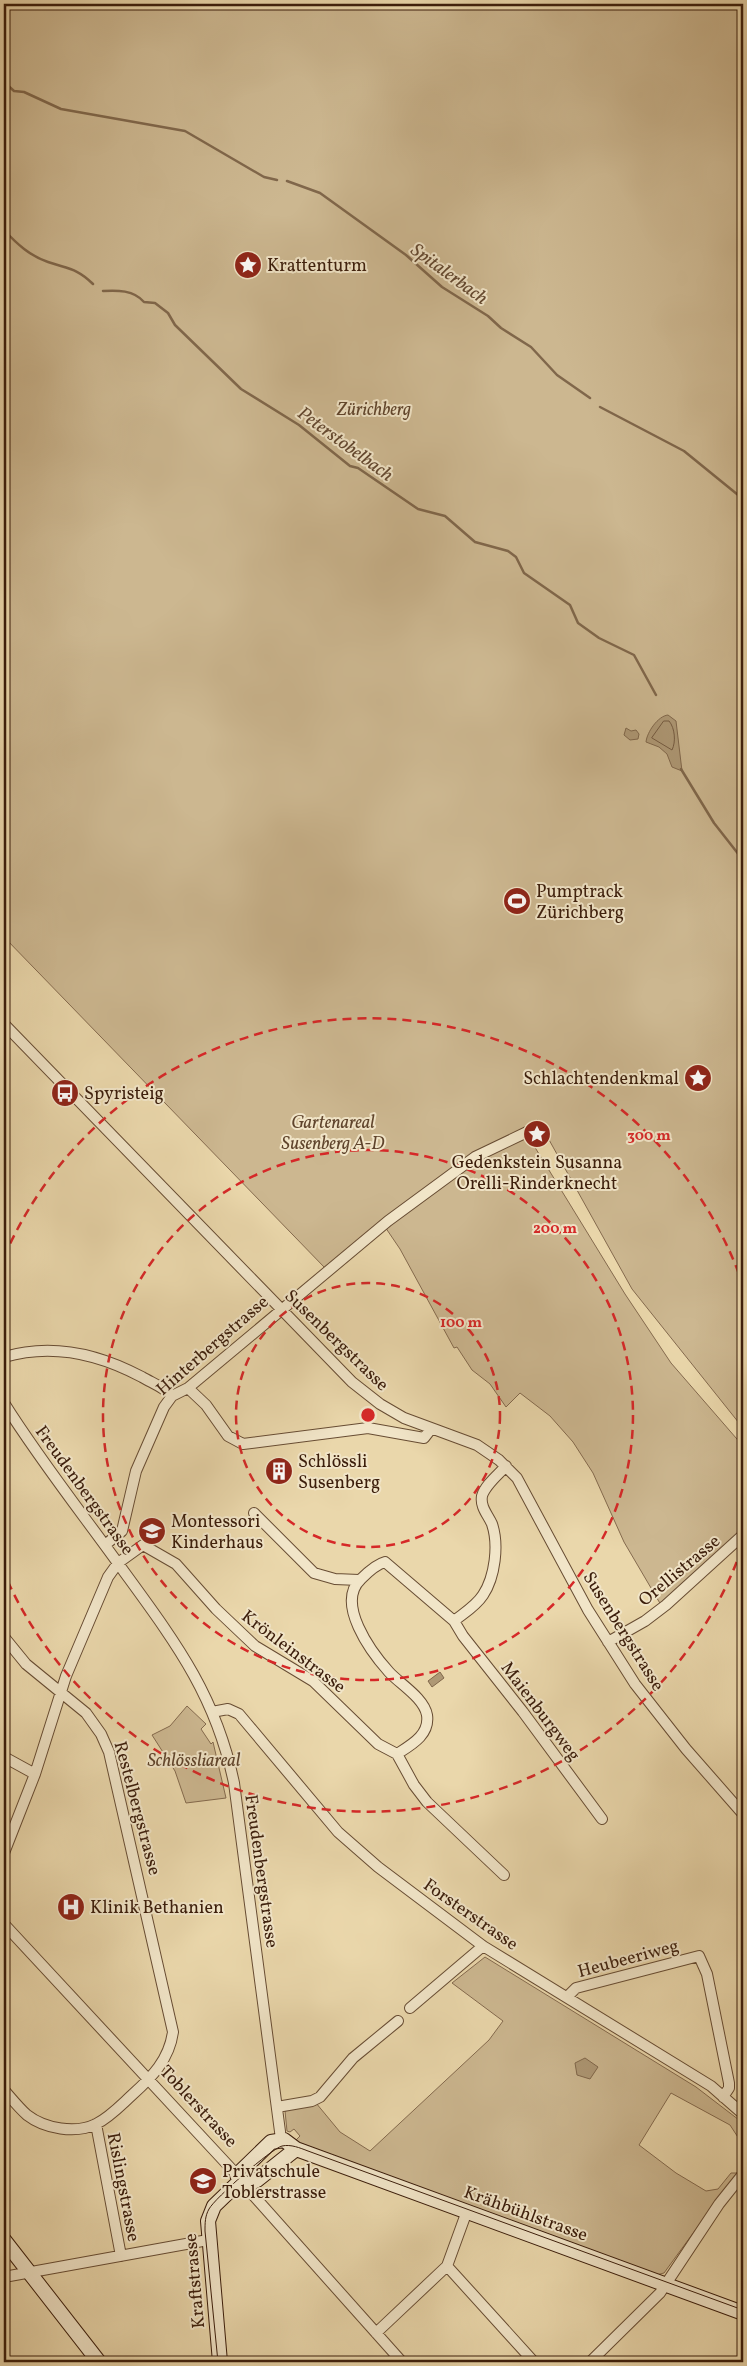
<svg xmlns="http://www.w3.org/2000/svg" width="747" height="2366" font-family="Vollkorn,serif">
<rect width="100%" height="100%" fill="#ead7ab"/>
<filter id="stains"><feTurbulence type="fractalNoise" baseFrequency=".004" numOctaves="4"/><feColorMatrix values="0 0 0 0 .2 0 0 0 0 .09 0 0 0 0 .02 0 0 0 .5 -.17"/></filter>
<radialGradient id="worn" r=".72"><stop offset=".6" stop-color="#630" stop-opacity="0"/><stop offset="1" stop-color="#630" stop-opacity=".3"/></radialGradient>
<path fill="#ccb790" stroke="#846a4e" d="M4 4H743V1428L632 1289 538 1120 474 1155 528 1136 625 1294 671 1363 743 1446V1532L661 1605 624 1542 593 1473 573 1442 550 1416 520 1393 506 1407 490 1384 472 1370 457 1347 454 1348 400 1249 381 1221 325 1268 4 937Z
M187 1706 206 1724 201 1729 211 1744 213 1742 226 1798 186 1803 175 1771 152 1735 170 1726Z
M485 1957 696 2087 743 2123V2145L730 2125 671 2093 639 2145 676 2173 706 2191 718 2189 731 2173H737L664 2273 656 2275 295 2141 300 2136 294 2129 290 2132 287 2131 285 2111 316 2103 340 2132 370 2151 489 2040 503 2021 452 1983Z"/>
<path fill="#ae9875" stroke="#80674b" d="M668 715 676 721 682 771 672 767 667 754 659 747 646 742C647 732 658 716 668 715Z
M626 728 631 731 636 730 639 734 638 739 630 740 624 735Z
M440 1672 444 1678 432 1687 428 1681Z
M585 2058 598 2067 590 2079 577 2075 575 2063Z"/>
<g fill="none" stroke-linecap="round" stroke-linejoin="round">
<path stroke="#745a40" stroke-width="1" d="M664 721H669C675 728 676 742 672 750L652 738Z"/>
<path stroke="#80674b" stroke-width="2.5" d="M4 82 14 91 24 92 61 109 185 131 264 177 277 180
M287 181 320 193 406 255 442 287 488 316 501 328 531 347 557 375 590 398
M4 230C17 244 30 256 48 262 68 269 77 268 93 284
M103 291C117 290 134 290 144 302L155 303 168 313 175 325 241 389 299 425 350 466 358 468 418 509 445 516 475 542 508 551 516 557 524 573 570 605 578 623 599 638 634 655 656 695
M600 407 684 451 743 499
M681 769 714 823 743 860"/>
<g stroke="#674c33" stroke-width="12">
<path id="street" d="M4 1024 352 1382 380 1404 404 1418 477 1445 499 1460 517 1478 588 1610 635 1684 686 1749 743 1814
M4 1357C51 1343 99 1354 142 1377 152 1383 164 1387 172 1396
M188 1388 206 1405 228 1436 243 1444 368 1428 424 1438 431 1429
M4 1403C41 1462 85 1517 125 1573 176 1643 216 1696 234 1783L281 2139
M254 1513 314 1573 335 1579 359 1580
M105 1545 122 1531 136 1471 164 1407 172 1396 188 1388 388 1221 475 1157 527 1132
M454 1621C464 1613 476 1606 483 1595 495 1577 499 1545 492 1524 488 1515 480 1507 482 1496 485 1485 499 1474 506 1466
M4 1637 26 1664 86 1713 101 1734 109 1752 173 2032C169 2060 152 2077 132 2095 121 2105 110 2117 96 2124 76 2134 45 2129 27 2115 19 2108 11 2098 4 2090
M608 1642 645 1621 666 1605 743 1535
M212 1712 228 1709 239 1714 338 1832 378 1867 483 1946 711 2086 743 2114
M397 1754C411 1745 430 1735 427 1715 424 1698 400 1684 389 1672 371 1652 335 1603 361 1579 367 1573 377 1564 385 1562L454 1621 463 1636 523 1712 602 1819
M4 1757 35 1774
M4 1853 35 1774 66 1676 108 1577 118 1563 143 1545 176 1564 216 1609 255 1646 313 1681 378 1744 397 1754 414 1785 427 1802 504 1875
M4 1924 237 2175
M568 1996 576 1988 699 1956 707 1974 729 2083V2088L723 2097
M410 2008 483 1946
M277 2107 312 2101 320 2097 353 2058 398 2021
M96 2124 121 2256
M245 2186 402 2362
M447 2266 534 2362
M4 2277 208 2240
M376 2333 447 2266 467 2211
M590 2362 660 2293 719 2204 743 2174"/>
</g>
<g stroke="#3b1d0b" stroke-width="16">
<path id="secondary" d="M296 2149 257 2180 245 2186 237 2175 271 2142 284 2140 296 2149 743 2313
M4 2240 99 2362
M220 2362 208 2221 214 2206 241 2180"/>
</g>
<use href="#street" stroke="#f1e5c8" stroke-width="10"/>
<use href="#secondary" stroke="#f1e5c8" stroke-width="14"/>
<path stroke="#3b1d0b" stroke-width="1" d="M218 2362 205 2231C205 2223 205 2216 209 2209 215 2198 271 2149 282 2146 291 2144 300 2148 308 2151L743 2310"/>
</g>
<g fill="none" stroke="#d62828" stroke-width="2.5" stroke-dasharray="9 6">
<circle cx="368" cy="1415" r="132"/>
<circle cx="368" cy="1415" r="265"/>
<path d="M742 1548A397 397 0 0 1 4 1573M4 1257A397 397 0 0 1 742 1282"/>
</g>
<defs>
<g id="sight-disc" transform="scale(1.4375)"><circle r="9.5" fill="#8f2418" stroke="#f1e5c8"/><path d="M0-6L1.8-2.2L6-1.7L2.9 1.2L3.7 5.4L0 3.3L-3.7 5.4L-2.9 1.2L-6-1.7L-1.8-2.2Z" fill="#fff"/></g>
<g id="stadium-disc" transform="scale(1.4375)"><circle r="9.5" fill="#8f2418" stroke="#f1e5c8"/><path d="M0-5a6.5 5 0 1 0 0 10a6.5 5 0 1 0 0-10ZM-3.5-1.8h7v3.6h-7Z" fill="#fff"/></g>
<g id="bus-disc" transform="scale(1.4375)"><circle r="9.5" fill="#8f2418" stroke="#f1e5c8"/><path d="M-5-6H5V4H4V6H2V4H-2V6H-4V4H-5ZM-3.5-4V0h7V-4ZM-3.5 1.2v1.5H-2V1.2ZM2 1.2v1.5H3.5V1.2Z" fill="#fff"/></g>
<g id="building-disc" transform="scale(1.4375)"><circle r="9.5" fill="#8f2418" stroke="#f1e5c8"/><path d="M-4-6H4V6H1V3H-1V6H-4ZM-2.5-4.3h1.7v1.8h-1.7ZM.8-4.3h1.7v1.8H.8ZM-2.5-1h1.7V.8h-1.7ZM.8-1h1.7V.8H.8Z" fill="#fff"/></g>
<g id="school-disc" transform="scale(1.4375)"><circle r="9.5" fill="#8f2418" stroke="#f1e5c8"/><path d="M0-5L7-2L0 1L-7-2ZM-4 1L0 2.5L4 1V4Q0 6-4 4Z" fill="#fff"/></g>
<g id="hospital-disc" transform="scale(1.4375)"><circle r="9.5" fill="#8f2418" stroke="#f1e5c8"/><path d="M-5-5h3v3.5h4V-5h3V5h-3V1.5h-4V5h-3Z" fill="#fff"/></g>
</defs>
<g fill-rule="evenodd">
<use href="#sight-disc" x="248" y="265"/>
<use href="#stadium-disc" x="517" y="901"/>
<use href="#sight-disc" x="698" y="1078"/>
<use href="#bus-disc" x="65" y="1093"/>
<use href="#sight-disc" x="537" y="1134"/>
<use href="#building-disc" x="279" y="1471"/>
<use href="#school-disc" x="152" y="1531"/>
<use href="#hospital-disc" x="71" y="1907"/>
<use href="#school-disc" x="203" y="2181"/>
</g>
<g text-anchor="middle" stroke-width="4" stroke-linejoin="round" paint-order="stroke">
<g font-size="18" fill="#3b1d0b" stroke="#f1e5c8" text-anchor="start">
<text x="267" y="271">Krattenturm</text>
<text x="536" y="897">Pumptrack<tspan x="536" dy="21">Zürichberg</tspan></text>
<text x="679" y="1084" text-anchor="end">Schlachtendenkmal</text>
<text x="84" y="1099">Spyristeig</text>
<text x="537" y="1168" text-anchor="middle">Gedenkstein Susanna<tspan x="537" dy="21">Orelli-Rinderknecht</tspan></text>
<text x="298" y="1467">Schlössli<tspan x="298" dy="21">Susenberg</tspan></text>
<text x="171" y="1527">Montessori<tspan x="171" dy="21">Kinderhaus</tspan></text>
<text x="90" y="1913">Klinik Bethanien</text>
<text x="222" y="2177">Privatschule<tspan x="222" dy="21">Toblerstrasse</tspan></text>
</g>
<g font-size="18" font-style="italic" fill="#5f442c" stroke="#f1e5c8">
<text x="374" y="415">Zürichberg</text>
<text x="333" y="1128">Gartenareal<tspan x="333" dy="21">Susenberg A-D</tspan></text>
<text x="194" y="1766">Schlössliareal</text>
</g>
<g font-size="18" fill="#3b1d0b" stroke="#f1e5c8">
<text transform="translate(337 1340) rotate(44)" y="6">Susenbergstrasse</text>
<text transform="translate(212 1345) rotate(-41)" y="6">Hinterbergstrasse</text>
<text transform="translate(85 1490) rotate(54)" y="6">Freudenbergstrasse</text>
<text transform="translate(679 1570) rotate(-40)" y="6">Orellistrasse</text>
<text transform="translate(624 1631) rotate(58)" y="6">Susenbergstrasse</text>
<text transform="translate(294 1651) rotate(37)" y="6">Krönleinstrasse</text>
<text transform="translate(541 1711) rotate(53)" y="6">Maienburgweg</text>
<text transform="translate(138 1808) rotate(75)" y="6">Restelbergstrasse</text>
<text transform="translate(262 1871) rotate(82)" y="6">Freudenbergstrasse</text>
<text transform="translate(471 1914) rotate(35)" y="6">Forsterstrasse</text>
<text transform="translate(628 1958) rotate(-15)" y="6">Heubeeriweg</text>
<text transform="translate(199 2106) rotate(47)" y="6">Toblerstrasse</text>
<text transform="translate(124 2187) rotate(79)" y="6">Rislingstrasse</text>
<text transform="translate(526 2213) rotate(20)" y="6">Krähbühlstrasse</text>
<text transform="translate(194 2281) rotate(-95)" y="6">Kraftstrasse</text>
</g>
<g font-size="19" font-style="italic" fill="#634830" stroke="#f1e5c8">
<text transform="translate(450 273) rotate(36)" y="7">Spitalerbach</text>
<text transform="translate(346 443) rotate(36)" y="7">Peterstobelbach</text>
</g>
</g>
<circle cx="368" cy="1415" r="8" fill="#d62828" stroke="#f1e5c8" stroke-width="2.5"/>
<g font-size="15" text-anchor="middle" font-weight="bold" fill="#d62828" stroke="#f1e5c8" stroke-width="4" stroke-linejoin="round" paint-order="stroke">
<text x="649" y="1140">300 m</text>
<text x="555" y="1233">200 m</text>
<text x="461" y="1327">100 m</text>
</g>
<rect width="747" height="2366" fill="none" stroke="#ead7ab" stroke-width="20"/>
<rect x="5" y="5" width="737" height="2356" fill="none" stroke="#3b1d0b" stroke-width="2.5"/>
<rect x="10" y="10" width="727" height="2346" fill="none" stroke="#3b1d0b"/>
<rect width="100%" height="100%" filter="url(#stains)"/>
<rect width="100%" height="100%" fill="url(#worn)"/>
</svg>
